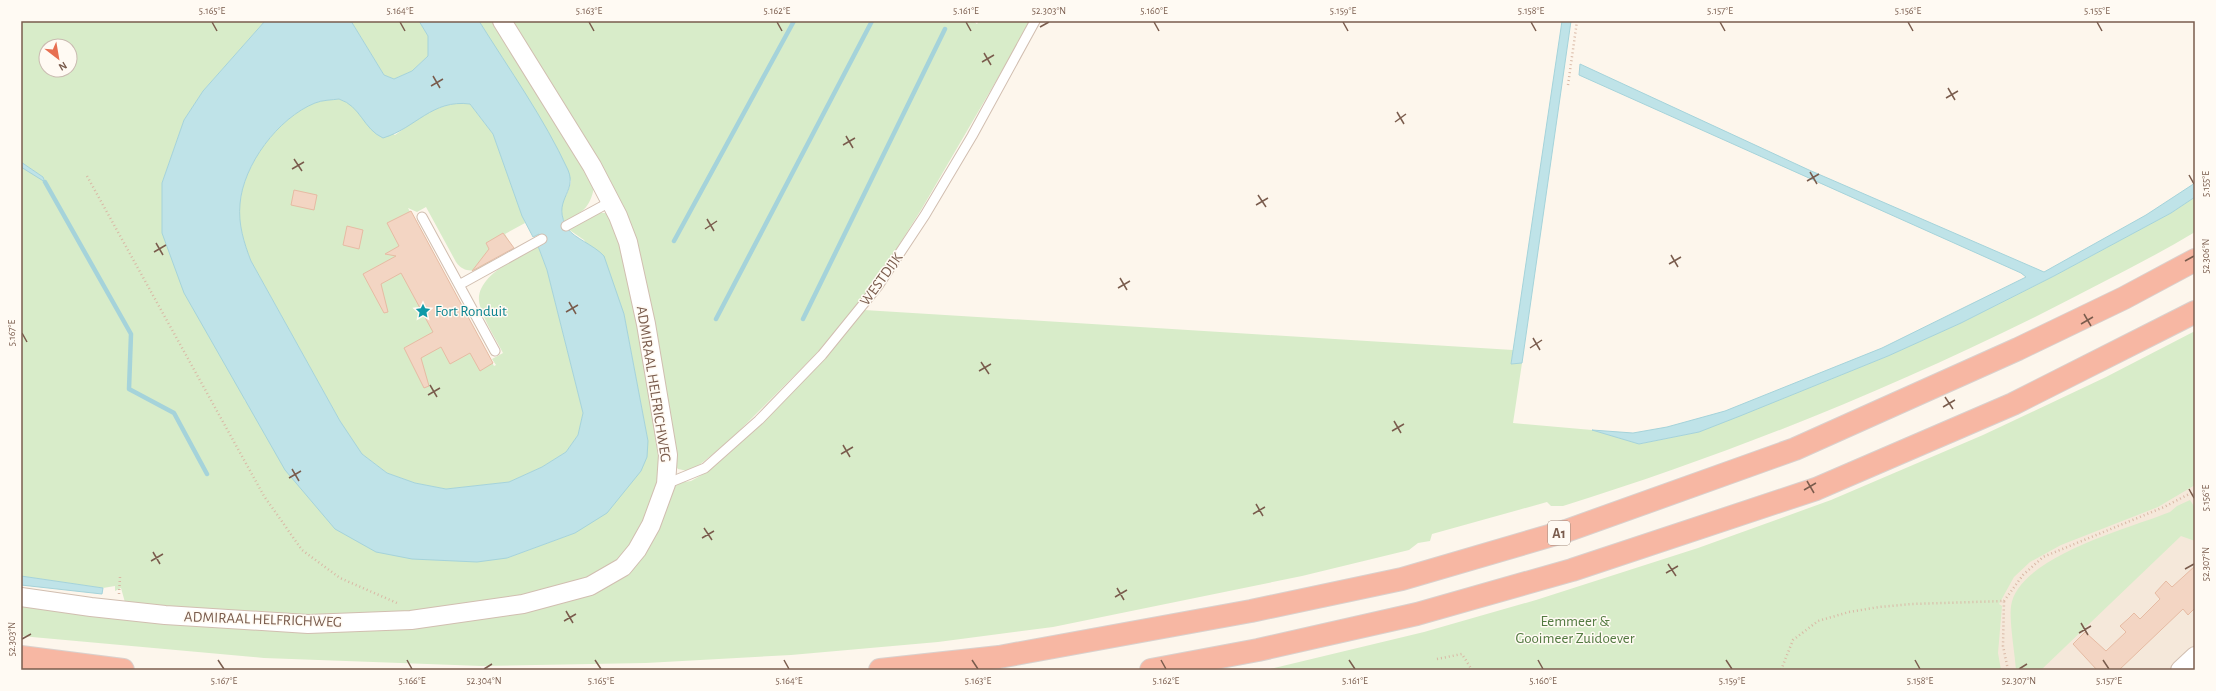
<svg xmlns="http://www.w3.org/2000/svg" width="2216" height="691" font-family="'Alegreya Sans',sans-serif">
<rect width="100%" height="100%" fill="#fdf6ec"/>
<path fill="#f5e8da" d="M2195 444V670H1990L1999 563Z"/>
<path fill="#d8ecc9" fill-rule="evenodd" d="M21 21H265L203 91 184 120 162 183 245 401 507 558 575 533 648 441 624 314 584 240 568 229 597 213H607L620 231 664 454 661 473 647 522 630 551 590 580 522 598 410 615 313 620 126 606 121 588 115 591V586L103 588 21 576V167L45 181 43 177 21 162ZM46 46H70V70H46Z
M351 21H419L428 36V56L412 71 394 79 384 75Z
M479 21H495L594 187C590 209 582 212 564 222 557 201 568 199 571 181L546 130Z
M507 21H973L977 24 979 21H1031L921 210 872 288 816 354 728 442 698 466 688 471 678 469 674 464 632 243Z
M339 99 350 103 360 114 395 135C418 119 440 100 470 104L493 134 525 223 505 234 513 248 493 259 490 266C477 270 465 275 456 262L426 207 417 212 408 208 494 366 496 365 492 359 503 353C495 338 485 322 480 306 471 277 519 257 538 246L547 270 583 413 578 435 566 452 542 467 509 482 446 489 415 483 387 473 362 454 340 421 251 261C244 243 238 224 240 204 243 165 278 118 315 103 322 100 332 100 339 99Z
M2195 197V232C2145 262 2091 288 2039 315 1886 391 1727 455 1563 506H1551L1547 502 1432 534 1430 541 1418 543 1409 550 1302 576 1053 627 938 642 791 655 646 663 482 666 264 658 21 636V605L412 624 615 578 668 489 681 481 684 482 691 481 709 471 808 376 864 310 1513 350 1511 364 1522 363 1513 423 1592 430 1640 444 1699 432 1888 356 1961 323 2054 276 2171 213Z
M2195 331V485L2158 507 2061 545 2030 562 2014 577 1999 604 2002 606 1998 653 2001 670H1266L1424 632 1536 600 1698 548 1831 500 1983 435 2106 377Z
M2190 500 2195 508V541L2181 536 2041 670H2016C2015 654 2009 621 2011 606 2018 557 2130 528 2170 512L2177 506Z"/>
<path fill="#bfe3e8" stroke="#a5d3da" fill-rule="evenodd" d="M265 21H351L384 75 394 79 412 71 428 56V36L419 21H479C509 69 544 118 568 170 578 193 550 201 568 229 574 238 594 245 604 256L624 314 648 441 647 457 641 471 607 513 575 533 507 558 477 562 412 559 376 552 335 529 285 470 184 293 162 233V183L184 120 203 91ZM339 99C361 106 363 129 383 138 416 128 432 99 470 104L493 134 522 216 533 237 539 234 544 242 538 246 547 270 583 413 578 435 566 452 542 467 509 482 446 489 415 483 387 473 362 454 340 421 251 261C244 243 238 224 240 204 243 165 278 118 315 103 322 100 332 100 339 99Z
M1562 21H1571L1522 363 1511 364Z
M1580 64 1809 170 2044 272 2146 215 2195 183V197L2171 213 2054 276 1961 323 1888 356 1740 416 1699 432 1639 444 1592 430 1633 433 1667 427 1725 411 1882 348 2026 277 2021 273 1579 75Z
M21 162 43 177 45 182 21 167Z
M21 576 103 588 102 594 21 585Z"/>
<g fill="none" stroke-linecap="round" stroke-linejoin="round">
<path stroke="#a5d3da" stroke-width="4.5" d="M45 182 131 334 129 389 174 413 207 474
M674 241 794 21
M716 319 872 21
M803 319 945 29"/>
</g>
<path fill="#f3d5c3" stroke="#e6bba3" d="M294 190 317 195 314 210 291 205Z
M411 211 493 363 480 371 470 353 450 364 441 347 421 358 429 386 424 388 404 348 433 332 401 273 381 284 388 312 384 313 363 274 396 256 385 254 399 246 387 223Z
M347 226 363 230 359 249 343 245Z
M503 233 514 248 472 271 489 249 486 243Z
M2195 566V608L2188 615 2183 609 2119 670H2097L2073 644 2085 632 2106 651 2126 632 2120 626 2128 619 2134 613 2140 619 2160 599 2155 593 2166 581 2172 587Z"/>
<g fill="none" stroke-linecap="round" stroke-linejoin="round">
<g stroke="#d1beb0" stroke-width="11">
<path id="lane" d="M422 217 495 351
M566 226 610 202
M459 285 542 239
M666 484 705 468 759 420 822 355 878 286 925 215 972 136 1035 21"/>
</g>
<g stroke="#d1beb0" stroke-width="20">
<path id="street" d="M21 597 91 607 165 615 308 624 411 620 523 604 590 586 623 567 637 550 651 525 666 484 668 455 646 324 628 242 618 216 592 166 502 21
M2180 670 2195 656"/>
</g>
<g stroke="#dad1cd" stroke-width="24">
<path id="highway" d="M21 657 123 670
M880 670 999 657 1251 611 1402 579 1566 531 1795 449 2018 349 2124 298 2195 260
M1151 670 1258 650 1417 614 1572 570 1816 489 2013 404 2195 312"/>
</g>
<path stroke="#d9b8a5" stroke-width="2.5" stroke-dasharray="1 3" stroke-linecap="butt" d="M1568 85 1577 21
M87 176 264 496 302 550 340 578 397 603
M2192 494 2195 499
M119 594 120 577
M2004 601 2023 575 2043 557 2164 507 2195 491
M1437 659 1462 654 1472 670
M1781 670 1793 640 1818 621 1849 612 1879 607 1912 604 2004 601 2003 646 2008 670"/>
<use href="#lane" stroke="#fff" stroke-width="9"/>
<use href="#street" stroke="#fff" stroke-width="18"/>
<use href="#highway" stroke="#f7b7a3" stroke-width="22"/>
</g>
<path fill="none" stroke="#7a5c4d" stroke-width="1.5" d="M212 22 217 31M400 22 405 31M589 22 594 31M777 22 782 31M966 22 971 31M1154 22 1159 31M1343 22 1348 31M1531 22 1536 31M1720 22 1725 31M1908 22 1913 31M2097 22 2102 31M1040 27 1049 22M984 53 991 65M982 62 994 55M433 76 440 88M431 86 443 79M1948 88 1955 100M1946 98 1958 91M1397 112 1404 124M1395 122 1406 114M846 136 853 148M843 145 855 138M294 159 302 171M292 169 304 162M1810 172 1817 184M2189 175 2194 184M1807 181 1819 174M1258 195 1266 207M1256 205 1268 198M707 219 714 231M705 229 717 221M156 243 163 255M154 252 166 245M1671 255 1678 267M2185 261 2194 256M1669 264 1681 257M1120 278 1127 290M1118 288 1130 281M569 302 576 314M566 312 578 305M2084 314 2091 326M2081 324 2093 317M22 333 27 342M1533 338 1540 350M1530 348 1542 340M981 362 989 374M979 371 991 364M430 385 437 397M428 395 440 388M1945 397 1953 409M1943 407 1955 400M1394 421 1401 433M1392 431 1404 424M843 445 850 457M841 454 853 447M292 469 299 481M289 478 301 471M1807 481 1814 493M2189 489 2194 498M1804 490 1816 483M1256 504 1263 516M1253 514 1265 507M704 528 712 540M702 538 714 531M153 552 160 564M151 561 163 554M1668 564 1676 576M2185 569 2194 564M1666 573 1678 566M1117 588 1124 600M1115 597 1127 590M566 611 573 623M564 621 576 614M2081 623 2088 635M2079 633 2091 626M22 639 31 634M218 660 224 669M407 660 412 669M595 660 601 669M784 660 789 669M972 660 978 669M1161 660 1166 669M1349 660 1355 669M1538 660 1543 669M1726 660 1732 669M1915 660 1920 669M2103 660 2109 669M484 669 492 664M2019 669 2027 664"/>
<defs>
<g id="sight-bare" transform="scale(1.2)"><path d="M0-6L1.8-2.2L6-1.7L2.9 1.2L3.7 5.4L0 3.3L-3.7 5.4L-2.9 1.2L-6-1.7L-1.8-2.2Z" fill="#0f9aa8" stroke="#fffaf3" stroke-width="2.5" paint-order="stroke"/></g>
</defs>
<g fill-rule="evenodd">
<use href="#sight-bare" x="423" y="311"/>
</g>
<g text-anchor="middle" stroke-width="3" stroke-linejoin="round" paint-order="stroke">
<rect fill="#fffaf3" stroke="#a28b7f" stroke-width="1" x="1548" y="521" width="22" height="24" rx="3"/>
<g font-size="14" font-weight="bold" fill="#7a5c4d">
<text x="1559" y="538">A1</text>
</g>
<g font-size="15" fill="#7a5c4d" stroke="#fffaf3">
<text transform="translate(881 279) rotate(-54)" y="5">WESTDIJK</text>
<text transform="translate(654 384) rotate(81)" y="5">ADMIRAAL HELFRICHWEG</text>
<text transform="translate(263 619) rotate(2)" y="5">ADMIRAAL HELFRICHWEG</text>
</g>
<g font-size="15" fill="#0d838f" stroke="#fffaf3" text-anchor="start">
<text x="435" y="316">Fort Ronduit</text>
</g>
<g font-size="15" fill="#537a41" stroke="#fffaf3">
<text x="1575" y="626">Eemmeer &amp;<tspan x="1575" dy="17">Gooimeer Zuidoever</tspan></text>
</g>
</g>
<rect width="2216" height="691" fill="none" stroke="#fffaf3" stroke-width="44"/>
<g transform="translate(58 58) rotate(149)"><circle r="19" fill="#fffaf3" stroke="#cabbb1"/>
<path d="M0-3L7 15L0 10L-7 15Z" fill="#e76f51"/>
<text y="-6" font-size="11" font-weight="bold" text-anchor="middle" fill="#7a5c4d">N</text>
</g>
<rect x="22" y="22" width="2172" height="647" fill="none" stroke="#7a5c4d" stroke-width="1.5"/>
<g font-size="10" text-anchor="middle" fill="#7a5c4d">
<text x="212" y="14">5.165°E</text>
<text x="400" y="14">5.164°E</text>
<text x="589" y="14">5.163°E</text>
<text x="777" y="14">5.162°E</text>
<text x="966" y="14">5.161°E</text>
<text x="1049" y="14">52.303°N</text>
<text x="1154" y="14">5.160°E</text>
<text x="1343" y="14">5.159°E</text>
<text x="1531" y="14">5.158°E</text>
<text x="1720" y="14">5.157°E</text>
<text x="1908" y="14">5.156°E</text>
<text x="2097" y="14">5.155°E</text>
<text transform="translate(2205 184) rotate(-90)" y="4">5.155°E</text>
<text transform="translate(2205 256) rotate(-90)" y="4">52.306°N</text>
<text transform="translate(11 333) rotate(-90)" y="4">5.167°E</text>
<text transform="translate(2205 498) rotate(-90)" y="4">5.156°E</text>
<text transform="translate(2205 564) rotate(-90)" y="4">52.307°N</text>
<text transform="translate(11 639) rotate(-90)" y="4">52.303°N</text>
<text x="224" y="684">5.167°E</text>
<text x="412" y="684">5.166°E</text>
<text x="484" y="684">52.304°N</text>
<text x="601" y="684">5.165°E</text>
<text x="789" y="684">5.164°E</text>
<text x="978" y="684">5.163°E</text>
<text x="1166" y="684">5.162°E</text>
<text x="1355" y="684">5.161°E</text>
<text x="1543" y="684">5.160°E</text>
<text x="1732" y="684">5.159°E</text>
<text x="1920" y="684">5.158°E</text>
<text x="2019" y="684">52.307°N</text>
<text x="2109" y="684">5.157°E</text>
</g>
</svg>
